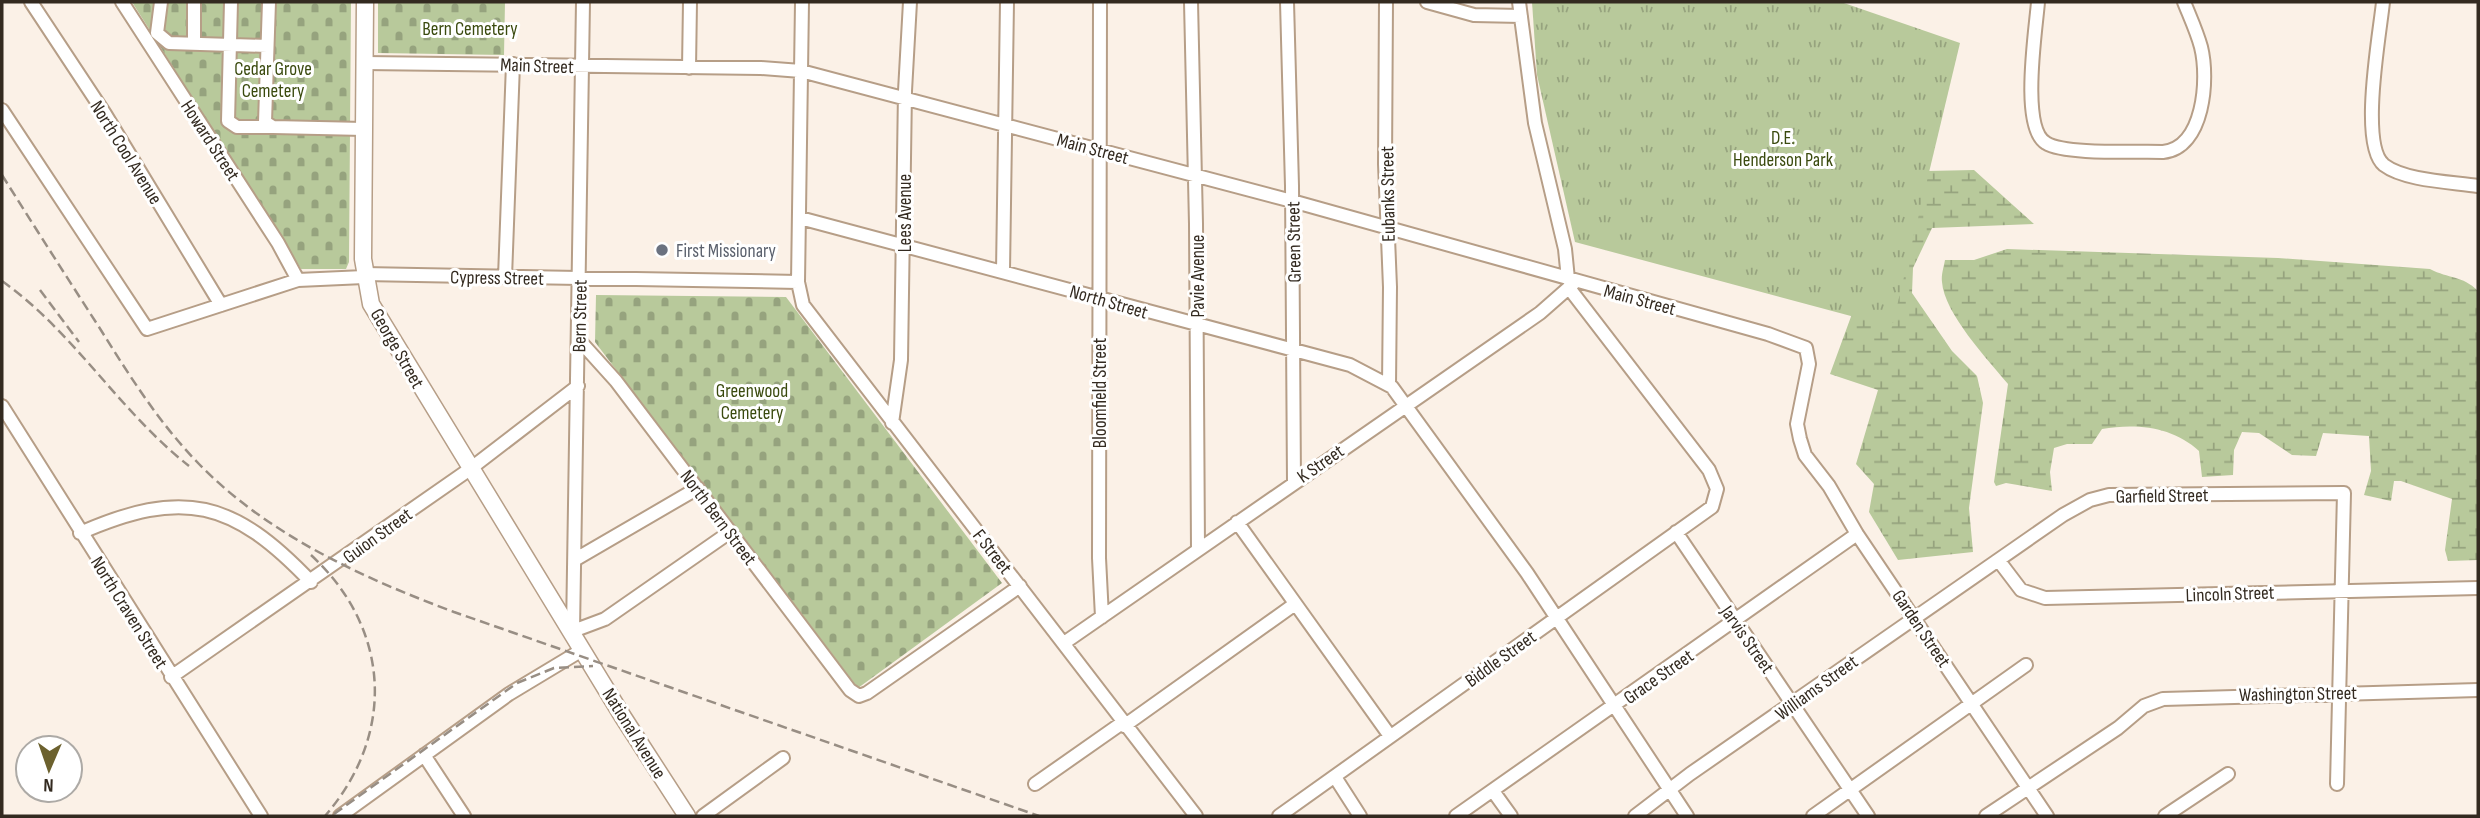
<svg xmlns="http://www.w3.org/2000/svg" width="2480" height="818" font-family="'Sofia Sans Condensed',sans-serif">
<defs>
<pattern id="wetland-marsh" width="20" height="14" patternUnits="userSpaceOnUse" patternTransform="scale(1.75)"><rect width="20" height="14" fill="#b8c99b"/><path d="M1 5h8M5 5V1M11 12h8M15 12V8" fill="none" stroke="#96a37e"/></pattern>
<pattern id="cemetery-stones" width="16" height="16" patternUnits="userSpaceOnUse" patternTransform="scale(1.75)"><rect width="16" height="16" fill="#b8c99b"/><path d="M2 7V4a2 2 0 0 1 4 0v3zM10 15v-3a2 2 0 0 1 4 0v3z" fill="#96a37e"/></pattern>
<pattern id="park-tufts" width="24" height="20" patternUnits="userSpaceOnUse" patternTransform="scale(1.75)"><rect width="24" height="20" fill="#b8c99b"/><path d="M3 7l-1-3M5 7V3M7 7l1-3M15 17l-1-3M17 17v-4M19 17l1-3" fill="none" stroke="#96a37e"/></pattern>
</defs>
<rect width="100%" height="100%" fill="#fbf1e7"/>
<path fill="url(#wetland-marsh)" d="M1974 170 2034 224 1932 228 1913 268 1912 293 1952 351 1977 376 1983 403 1969 508 1973 552 1898 560 1869 512 1874 484 1856 464 1878 390 1830 374 1860 292 1927 171Z
M2007 249 2278 258 2430 269C2449 279 2462 275 2478 291V560L2448 561 2445 550 2452 499 2401 481H2394L2391 501 2364 495 2371 471 2369 436 2323 433 2316 456 2292 455 2259 433 2242 432 2234 450 2233 475 2202 477 2199 451C2173 427 2137 423 2102 429L2092 444H2067L2054 448 2050 472 2052 491 2006 483 1996 486 1994 482 2008 384C1988 360 1944 313 1942 282 1941 275 1944 266 1945 260H1974Z"/>
<path fill="url(#cemetery-stones)" d="M132 2H351L349 262 346 269H301Z
M378 2H505L504 55 378 53Z
M596 295 786 297 1002 583 858 688 595 342Z"/>
<path fill="url(#park-tufts)" d="M1532 2H1841L1960 43 1892 327 1575 242 1537 75Z"/>
<g fill="none" stroke-linecap="round" stroke-linejoin="round">
<g stroke="#b69e87" stroke-width="16">
<path id="street" d="M31 2 105 114 221 305
M122 2 278 243 298 280
M161 2 157 33 169 43 267 46
M231 2 228 121 237 127H273
M269 2 265 122 273 127 364 129
M583 2 573 631 605 619 730 532
M802 2 798 282 803 305 1196 816
M1100 2 1099 558 1102 617
M1191 2 1196 224 1198 550
M1287 2 1292 186 1294 482
M1386 2 1385 164 1390 287 1389 385
M1427 2 1474 15 1521 16
M1519 2 1535 123 1565 249 1568 279
M2038 2C2036 29 2020 128 2046 143 2065 155 2138 151 2163 152 2204 148 2209 79 2201 47 2197 32 2190 17 2184 2
M2383 2C2380 33 2359 145 2384 165 2405 181 2453 182 2478 186
M194 44V2
M364 63 761 68 801 71 1292 201 1768 334 1806 348 1809 364 1797 424 1800 439 1805 455 1829 486 1857 534 2047 816
M689 68 690 2
M2 110 147 329 298 280 364 277
M800 218 1350 365 1392 387 1527 573 1687 816
M1003 271 1007 2
M364 274 798 282
M505 277 513 64
M579 340 616 381 850 690 859 696 867 693 1020 586
M2 406 261 816
M892 423 901 360 905 91 910 2
M1237 522 1390 736
M1676 532 1868 816
M80 533C183 488 233 500 311 582
M576 559 698 488
M1999 561 2021 590 2045 598 2478 588
M1064 643 1540 313 1573 284
M171 677 470 469 578 386
M1124 726 1295 604
M424 755 464 816
M1335 777 1360 816
M1035 784 1122 723
M1493 791 1511 816
M340 816 509 694 582 650
M703 816 783 758
M1279 816 1712 507 1717 489 1709 470 1569 288
M1456 816 1857 534
M1635 816 1690 774 2063 515 2090 500 2109 495 2344 493 2337 784
M1813 816 2026 665
M1986 816 2118 728 2144 706 2163 699 2478 690
M2165 816 2228 774"/>
</g>
<g stroke="#b69e87" stroke-width="19">
<path id="secondary" d="M365 2 363 259 371 304 623 717 687 816"/>
</g>
<use href="#street" stroke="#fff" stroke-width="12"/>
<use href="#secondary" stroke="#fff" stroke-width="16"/>
<path stroke="#988e84" stroke-width="2.5" stroke-dasharray="10 5" stroke-linecap="butt" d="M2 175C34 226 66 276 99 327 129 375 159 423 199 464 268 535 363 578 454 612L1039 816
M2 281C73 331 120 412 189 466
M40 290 79 342
M311 555C391 629 396 734 325 816
M334 814 517 683 554 668 593 666"/>
</g>
<circle fill="#6b7280" stroke="#fff" stroke-width="2.5" cx="662" cy="250" r="7"/>
<g text-anchor="middle" stroke-width="6" stroke-linejoin="round" paint-order="stroke">
<g font-size="19" fill="#3a4a0e" stroke="#fff">
<text x="470" y="35">Bern Cemetery</text>
<text x="273" y="75">Cedar Grove<tspan x="273" dy="22">Cemetery</tspan></text>
<text x="1783" y="144">D.E.<tspan x="1783" dy="22">Henderson Park</tspan></text>
<text x="752" y="397">Greenwood<tspan x="752" dy="22">Cemetery</tspan></text>
</g>
<g font-size="19" fill="#332a20" stroke="#fff">
<text transform="translate(537 65) rotate(2)" y="7">Main Street</text>
<text transform="translate(211 140) rotate(57)" y="7">Howard Street</text>
<text transform="translate(1093 148) rotate(15)" y="7">Main Street</text>
<text transform="translate(127 152) rotate(58)" y="7">North Cool Avenue</text>
<text transform="translate(1387 194) rotate(-91)" y="7">Eubanks Street</text>
<text transform="translate(904 213) rotate(-90)" y="7">Lees Avenue</text>
<text transform="translate(1293 242) rotate(-91)" y="7">Green Street</text>
<text transform="translate(1197 276) rotate(-90)" y="7">Pavie Avenue</text>
<text transform="translate(497 277) rotate(1)" y="7">Cypress Street</text>
<text transform="translate(1640 299) rotate(15)" y="7">Main Street</text>
<text transform="translate(1109 301) rotate(16)" y="7">North Street</text>
<text transform="translate(579 316) rotate(-89)" y="7">Bern Street</text>
<text transform="translate(398 348) rotate(60)" y="7">George Street</text>
<text transform="translate(1099 393) rotate(-90)" y="7">Bloomfield Street</text>
<text transform="translate(1320 463) rotate(-35)" y="7">K Street</text>
<text transform="translate(2162 495) rotate(-1)" y="7">Garfield Street</text>
<text transform="translate(719 517) rotate(53)" y="7">North Bern Street</text>
<text transform="translate(377 535) rotate(-36)" y="7">Guion Street</text>
<text transform="translate(993 551) rotate(52)" y="7">F Street</text>
<text transform="translate(2230 593) rotate(-2)" y="7">Lincoln Street</text>
<text transform="translate(130 612) rotate(58)" y="7">North Craven Street</text>
<text transform="translate(1922 628) rotate(56)" y="7">Garden Street</text>
<text transform="translate(1748 639) rotate(55)" y="7">Jarvis Street</text>
<text transform="translate(1500 658) rotate(-36)" y="7">Biddle Street</text>
<text transform="translate(1658 676) rotate(-35)" y="7">Grace Street</text>
<text transform="translate(1816 687) rotate(-36)" y="7">Williams Street</text>
<text transform="translate(2298 693) rotate(-1)" y="7">Washington Street</text>
<text transform="translate(635 733) rotate(58)" y="7">National Avenue</text>
</g>
<g font-size="19" fill="#5b616d" stroke="#fff" text-anchor="start">
<text x="676" y="257">First Missionary</text>
</g>
</g>
<rect width="2480" height="818" fill="none" stroke="#332a20" stroke-width="7"/>
<g transform="translate(49 769) rotate(182)"><circle r="33" fill="#ffffff" stroke="#adaaa6" stroke-width="2"/>
<path d="M0-5L12 26L0 18L-12 26Z" fill="#6c612e"/>
<text y="-10" font-size="19" font-weight="bold" text-anchor="middle" fill="#332a20">N</text>
</g>
</svg>
